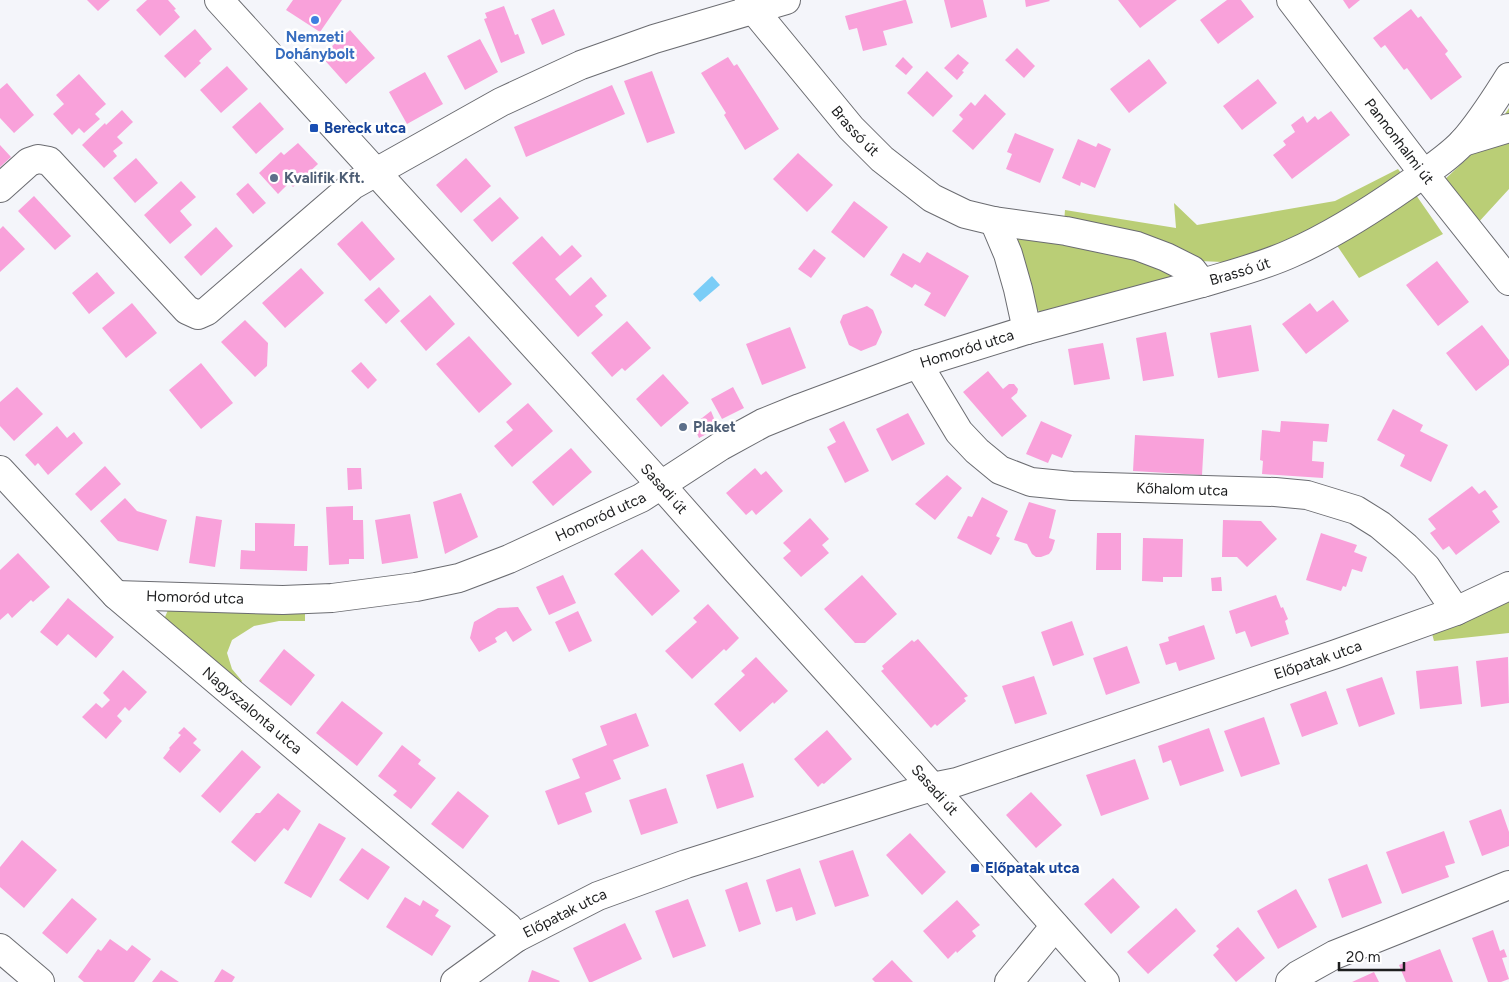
<svg xmlns="http://www.w3.org/2000/svg" width="1509" height="982" font-family="Figtree,sans-serif">
<rect width="100%" height="100%" fill="#f4f5fa"/>
<path fill="#bace76" d="M1509 108V189L1476 225 1442 182 1489 138Z
M1398 169 1405 178 1333 223 1248 256 1223 262 1199 261 1064 223 1065 210 1176 228 1174 203 1197 225 1335 201Z
M1416 195 1443 234 1359 278 1336 244Z
M1018 234 1163 264 1174 276 1170 279 1049 313 1040 312 1033 305 1013 240Z
M1509 595V633L1434 641 1431 630Z
M168 610 305 613V621H279L254 626 232 640 227 653 232 669 242 681 238 686 169 630 165 617Z"/>
<path fill="#7acdf7" d="M712 276 720 285 700 302 693 294Z"/>
<path fill="#f9a1da" d="M87 0H110L98 11Z
M147 0H168L176 9 174 10 180 17 160 36 136 10Z
M293 0H342L320 32 286 10Z
M904 0H906L913 23 883 31 887 45 863 51 857 28 849 30 845 16Z
M944 0H983L987 17 951 28Z
M1025 0H1049L1050 1 1026 7Z
M1118 0H1177L1140 28Z
M1227 0H1241L1254 17 1218 44 1200 20Z
M1343 0H1360L1349 9Z
M504 6 515 35 518 34 525 53 501 63 484 19 487 18 485 13Z
M554 9 565 35 542 45 531 19Z
M1411 9 1418 18 1421 16 1448 51 1445 54 1462 77 1431 100 1407 68 1404 70 1385 45 1381 48 1373 38Z
M195 29 212 49 199 61 201 63 185 78 164 56Z
M350 30 375 58 346 84 321 56Z
M480 39 498 72 465 90 447 56Z
M1017 48 1035 66 1024 78 1005 60Z
M958 54 969 63 962 71 964 72 957 80 944 68Z
M728 57 734 66 737 64 779 129 745 150 724 115 726 113 701 73Z
M903 57 913 67 906 75 895 66Z
M1149 59 1167 83 1129 113 1110 89Z
M227 66 248 89 221 113 200 90Z
M652 71 675 133 647 143 624 81Z
M927 71 953 96 933 117 907 93Z
M425 72 443 104 407 124 389 92Z
M79 74 106 104 95 114 100 119 84 133 79 128 72 135 53 114 64 104 56 95Z
M1258 79 1277 103 1242 130 1223 106Z
M7 83 34 115 14 133 0 118V89Z
M612 85 625 114 526 157 514 127Z
M985 94 1006 114 973 150 952 131 963 119 959 115 971 102 975 106Z
M260 102 284 129 256 154 232 127Z
M122 110 133 122 117 137 123 143 113 151 117 156 104 168 82 145 105 123 106 125Z
M1331 111 1350 135 1292 179 1273 155 1286 145 1283 141 1295 132 1291 125 1303 116 1307 123 1315 116 1318 120Z
M1015 133 1054 149 1040 183 1006 169 1012 154 1007 152Z
M1078 139 1096 147 1098 143 1111 149 1095 188 1081 182 1080 186 1062 178Z
M298 143 318 164 293 187 289 183 278 194 259 173 281 152 284 155Z
M0 145 11 157 0 167Z
M798 153 833 185 807 212 773 179Z
M136 158 158 183 135 203 113 178Z
M466 158 491 186 461 213 436 185Z
M181 181 196 197 180 211 192 225 170 244 144 215Z
M248 183 266 203 253 214 236 194Z
M34 196 71 236 55 250 18 211Z
M500 197 519 218 492 242 473 220Z
M854 201 888 227 864 258 831 232Z
M362 221 395 259 370 281 337 244Z
M3 226 25 249 0 272V229Z
M216 227 233 246 201 276 184 257Z
M542 236 560 256 572 245 582 256 555 279 570 296 591 277 607 296 595 306 603 315 578 337 512 263Z
M814 249 826 258 811 278 798 269Z
M927 252 969 276 945 317 924 305 931 293 915 284 912 288 890 275 903 253 920 263Z
M1437 261 1469 302 1438 326 1406 285Z
M301 268 324 293 285 328 262 303Z
M97 272 115 293 89 314 72 293Z
M379 287 400 311 386 324 364 300Z
M430 295 455 324 426 351 400 321Z
M1333 300 1349 321 1306 354 1282 324 1310 303 1317 312Z
M132 303 157 333 126 358 102 328Z
M867 306 873 310 882 332 876 345 861 351 849 345 840 322 843 315Z
M245 320 268 343 267 366 255 377 221 342Z
M627 321 651 348 625 371 622 368 612 377 591 353Z
M1251 325 1259 371 1218 378 1210 333Z
M1482 325 1509 360V365L1476 391 1446 353Z
M790 327 806 368 762 385 746 344Z
M1166 332 1174 376 1143 381 1136 338Z
M469 336 512 384 479 413 436 364Z
M1103 343 1110 379 1074 385 1068 349Z
M361 362 377 380 368 389 351 371Z
M201 363 233 403 201 429 169 390Z
M988 371 1003 389 1009 384H1014L1018 389 1017 393 1011 398 1027 416 1002 437 963 392Z
M663 374 689 403 661 427 636 399Z
M17 387 43 414 14 441 0 426V402Z
M733 387 744 408 722 419 711 399Z
M528 403 553 431 512 467 494 446 513 430 506 422Z
M1393 409 1423 425 1420 431 1448 445 1431 482 1400 466 1405 455 1377 440Z
M711 411 718 428 699 438 693 425Z
M908 413 925 444 892 461 876 429Z
M844 421 869 471 845 483 827 447 836 442 829 429Z
M1041 421 1072 435 1062 458 1052 454 1048 463 1026 454Z
M1281 421 1329 424 1327 442 1313 441 1312 461 1324 462 1323 478 1262 474 1263 461 1260 460 1262 430 1280 432Z
M57 426 67 438 74 432 83 443 48 475 38 463 35 466 25 455Z
M1135 435 1204 439 1202 475 1133 471Z
M571 448 592 472 553 506 532 482Z
M105 466 121 484 91 511 75 494Z
M347 468H361L362 489 348 490Z
M755 468 761 475 766 471 783 491 756 515 752 510 746 515 726 493Z
M947 475 962 488 935 520 915 504Z
M1472 486 1479 494 1485 490 1498 507 1492 511 1500 522 1456 555 1449 546 1443 550 1430 533 1436 529 1428 519Z
M461 493 478 537 445 554 433 502Z
M982 497 1008 511 996 536 1000 538 991 555 957 538 968 516 972 517Z
M125 498 137 511 167 520 158 551 118 541 100 521Z
M1029 502 1056 510 1049 538 1055 540 1052 550 1049 554 1041 557H1036L1032 554 1027 544 1014 540Z
M353 506V520H363L364 559H349V564L329 565 326 507Z
M410 514 418 558 382 564 375 520Z
M196 516 222 520 215 567 189 563Z
M810 518 829 539 822 545 829 553 801 577 783 558 791 551 783 543Z
M1223 520 1261 521 1277 539 1247 567 1237 557H1222Z
M255 523 295 524 294 546H308L307 571 240 569 241 550 255 551Z
M1097 533H1121V570H1096Z
M1321 533 1357 545 1354 552 1367 557 1362 572 1352 569 1346 587 1343 586 1341 591 1306 580Z
M1143 538 1183 539 1182 577H1163V582L1142 581Z
M642 549 680 591 652 616 614 574Z
M18 553 50 587 33 602 31 600 12 618 8 613 0 620V570Z
M563 575 576 603 549 615 536 587Z
M862 575 897 614 865 643H855L824 609Z
M1221 577 1222 591H1212L1211 578Z
M1276 595 1281 608 1283 607 1288 619 1285 621 1289 634 1251 647 1245 631 1236 634 1229 611Z
M68 598 114 637 96 658 68 634 57 646 40 632Z
M708 604 739 638 726 651 724 649 692 679 665 651 697 622 693 618Z
M518 607 532 630 513 642 506 631 495 638 497 642 479 652 470 638 474 622 498 608Z
M578 611 592 641 569 652 555 622Z
M1072 621 1084 655 1053 666 1041 632Z
M1204 625 1215 659 1179 671 1176 662 1166 665 1159 644 1169 641 1168 637Z
M918 639 968 696 964 698 966 701 937 726 935 724 931 728 881 671 884 669 882 666 912 640 914 642Z
M1127 646 1140 683 1106 695 1093 658Z
M284 649 315 675 291 706 259 681Z
M756 657 788 691 774 704 773 702 740 732 714 704 745 675 741 671Z
M1508 657 1509 703 1481 707 1476 661Z
M1458 666 1462 704 1420 709 1416 671Z
M123 670 147 692 129 711 125 707 117 716 122 721 106 739 82 717 96 703 102 708 110 700 103 693Z
M1034 676 1047 714 1015 724 1002 686Z
M1382 677 1395 714 1359 727 1346 689Z
M1326 691 1338 724 1302 737 1290 704Z
M342 701 383 733 357 766 316 733Z
M636 713 649 746 613 760 621 779 585 793 592 812 558 825 545 791 580 778 572 759 607 745 600 726Z
M1264 717 1280 764 1241 777 1224 731Z
M184 727 197 739 193 743 201 750 180 773 163 758 170 749 169 748 181 735 178 733Z
M1209 728 1224 771 1180 786 1171 760 1163 763 1158 746Z
M827 730 852 759 824 784 822 783 818 787 794 759Z
M402 745 421 760 418 764 436 778 411 809 393 795 397 791 378 776Z
M242 750 261 767 220 813 201 796Z
M1135 759 1149 799 1101 816 1086 775Z
M743 763 754 797 717 809 706 775Z
M666 788 678 823 641 835 629 800Z
M458 791 489 816 463 849 431 824Z
M1031 792 1062 825 1036 848 1006 815Z
M278 793 301 811 288 831 284 828 255 862 231 842 256 813H260Z
M1501 809 1509 832V846L1482 856 1469 821Z
M319 823 346 838 311 898 284 883Z
M1444 831 1455 863 1445 866 1449 877 1402 894 1386 852Z
M910 833 946 872 922 895 886 855Z
M22 840 57 870 24 908 0 887V867Z
M362 848 390 867 368 900 339 880Z
M853 850 869 896 835 907 819 861Z
M1367 864 1382 903 1342 918 1328 879Z
M800 868 816 914 796 921 792 907 776 912 766 880Z
M1113 878 1140 907 1111 934 1084 904Z
M747 882 761 924 739 932 725 890Z
M1296 889 1317 927 1278 949 1257 911Z
M405 897 420 906 423 900 439 910 435 916 451 926 432 956 386 927Z
M72 898 97 919 67 954 42 933Z
M688 899 706 946 673 958 655 911Z
M957 900 980 925 972 931 976 936 957 953 956 951 948 959 923 931Z
M1176 908 1196 931 1148 974 1127 952Z
M625 923 642 959 592 982H589L573 948Z
M1238 927 1265 958 1236 982 1213 955 1219 949 1216 946Z
M1493 930 1500 951 1504 949 1507 957 1502 958 1509 979 1501 982H1488L1472 938Z
M110 939 127 951 132 945 151 959 134 982H84L78 977 98 949 101 951Z
M1440 949 1453 982H1406L1399 965Z
M892 960 913 982H875L872 979Z
M222 969 235 977 232 982H214Z
M161 970 179 982H152Z
M532 970 560 981 559 982H528Z
M1374 972 1379 982H1352Z"/>
<g fill="none" stroke-linecap="round" stroke-linejoin="round">
<g stroke="#6b6c71" stroke-width="30">
<g id="minor">
<path id="s1" d="M219 0 661 485 737 571 910 762 1105 982"/>
<path id="s2" d="M749 0 753 9 851 128 882 159 932 198 965 214 994 221 1066 231 1137 246 1166 257 1192 270 1202 283C1232 274 1264 266 1292 253 1333 235 1370 211 1406 186 1426 172 1447 159 1463 142 1481 122 1495 99 1509 77"/>
<path id="s3" d="M1291 0 1424 174 1509 281"/>
<path d="M1463 142 1509 128"/>
<path d="M0 188 29 162 38 159 49 161 187 310 198 315 207 311 353 185 501 102 581 65 654 39 786 0"/>
<path d="M994 221 1008 254 1018 289 1027 330"/>
<path id="s4" d="M918 364 959 432 977 451 1000 470 1031 482 1072 486 1275 492 1307 495 1356 510 1380 525 1406 547 1426 567 1456 611"/>
<path id="s5" d="M0 470 116 595 508 927 516 938"/>
<path id="s6" d="M116 595 283 600 332 598 416 587 459 578 509 559 641 498 721 446 763 423 800 408 918 364 1027 330 1202 283"/>
<path d="M0 948 40 982"/>
<path id="s7" d="M455 982 516 938 598 896 686 864 909 794 932 787 957 782 1336 654 1456 611 1509 586"/>
<path d="M1009 982 1055 926"/>
<path d="M1290 982 1298 975 1334 955 1509 885"/>
</g>
</g>
<use href="#minor" stroke="#fff" stroke-width="28"/>
</g>
<circle fill="#3f7fe0" stroke="#fff" stroke-width="2" cx="315" cy="20" r="5"/>
<g fill="#1a4fb4" stroke="#fff" stroke-width="2">
<rect x="309" y="123" width="10" height="10" rx="2.5"/>
<rect x="970" y="863" width="10" height="10" rx="2.5"/>
</g>
<g fill="#5c6f8a" stroke="#fff" stroke-width="2">
<circle cx="274" cy="178" r="5"/>
<circle cx="683" cy="427" r="5"/>
</g>
<g text-anchor="middle" stroke-width="5" stroke-linejoin="round" paint-order="stroke">
<g font-size="15" font-weight="bold" fill="#366cbe" stroke="#fff">
<text x="315" y="42">Nemzeti<tspan x="315" dy="17">Dohánybolt</tspan></text>
</g>
<g font-size="15" font-weight="bold" fill="#164399" stroke="#fff" text-anchor="start">
<text x="324" y="133">Bereck utca</text>
<text x="985" y="873">Előpatak utca</text>
</g>
<g font-size="15" fill="#1d1e1f" stroke="#fff">
<text dy="5" stroke="none"><textPath href="#s2" startOffset="169">Brassó út</textPath></text>
<text dy="5" stroke="none"><textPath href="#s3" startOffset="178">Pannonhalmi út</textPath></text>
<text dy="5" stroke="none"><textPath href="#s2" startOffset="599">Brassó út</textPath></text>
<text dy="5" stroke="none"><textPath href="#s6" startOffset="904">Homoród utca</textPath></text>
<text dy="5" stroke="none"><textPath href="#s1" startOffset="661">Sasadi út</textPath></text>
<text dy="5" stroke="none"><textPath href="#s4" startOffset="320">Kőhalom utca</textPath></text>
<text dy="5" stroke="none"><textPath href="#s6" startOffset="499">Homoród utca</textPath></text>
<text dy="5" stroke="none"><textPath href="#s6" startOffset="79">Homoród utca</textPath></text>
<text dy="5" stroke="none"><textPath href="#s7" startOffset="925">Előpatak utca</textPath></text>
<text dy="5" stroke="none"><textPath href="#s5" startOffset="349">Nagyszalonta utca</textPath></text>
<text dy="5" stroke="none"><textPath href="#s1" startOffset="1066">Sasadi út</textPath></text>
<text dy="5" stroke="none"><textPath href="#s7" startOffset="130">Előpatak utca</textPath></text>
</g>
<g font-size="15" font-weight="bold" fill="#4e5e75" stroke="#fff" text-anchor="start">
<text x="284" y="183">Kvalifik Kft.</text>
<text x="693" y="432">Plaket</text>
</g>
</g>
<path d="M1339 962v8h65v-8" fill="none" stroke="#1d1e1f" stroke-width="2.5"/>
<text x="1346" y="962" font-size="15" fill="#1d1e1f" stroke="#ffffff" stroke-width="4" paint-order="stroke">20 m</text>
</svg>
